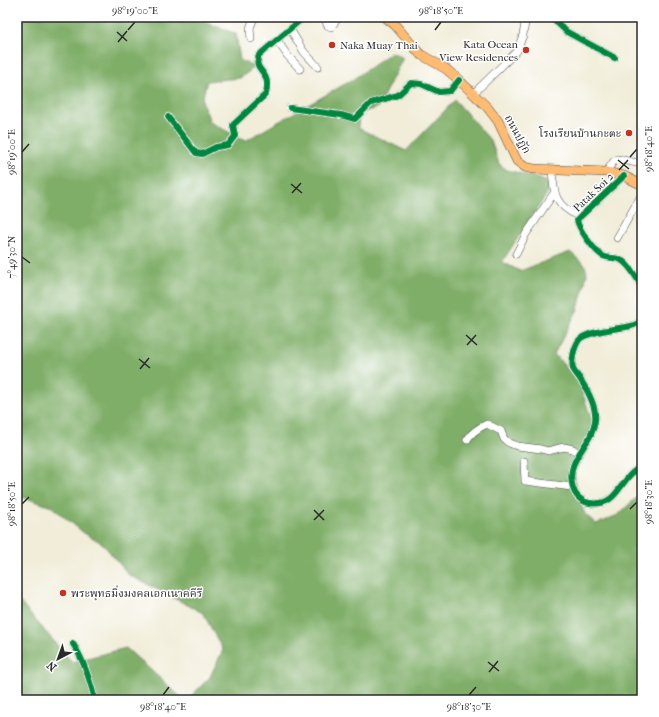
<svg xmlns="http://www.w3.org/2000/svg" width="659" height="717" font-family="'IM FELL French Canon','Noto Serif Thai',serif">
<rect width="100%" height="100%" fill="#fff"/>
<filter id="ink" filterUnits="userSpaceOnUse"><feTurbulence type="fractalNoise" baseFrequency=".025" numOctaves="2"/><feDisplacementMap in="SourceGraphic" scale="8" xChannelSelector="R" yChannelSelector="G"/><feConvolveMatrix kernelMatrix="1 2 1 2 8 2 1 2 1" color-interpolation-filters="sRGB"/></filter>
<filter id="wash" filterUnits="userSpaceOnUse"><feTurbulence type="fractalNoise" baseFrequency=".012" numOctaves="4" result="noise"/><feDisplacementMap in="SourceGraphic" scale="16" xChannelSelector="R" yChannelSelector="G"/><feGaussianBlur stdDeviation="0.9" result="paint"/><feColorMatrix in="noise" values="0 0 0 0 0 0 0 0 0 0 0 0 0 0 0 0 0 1.4 0 .05"/><feComposite in="paint" operator="in"/></filter>
<g filter="url(#wash)">
<rect width="100%" height="100%" fill="#f1edd9"/>
<path fill="#7fae67" stroke="#556c49" d="M17 17H193L236 34 240 60 255 67 240 78 207 81 202 100 210 122 245 141 352 80 392 52 403 58 377 108 359 113 358 128 406 151 455 100 491 141 499 164 507 170 535 177 547 182 550 189 502 262 520 271 570 252 585 265 587 274 578 309 554 354 579 382 593 424 588 448 574 473 577 496 585 514 596 524 618 515 636 498 642 500V700H187L210 677 223 650 203 613 129 575 102 543 84 533 52 507 26 498 17 497Z
M17 599 72 662 126 648 184 700H17Z"/>
</g>
<g filter="url(#ink)">
<g fill="none" stroke-linecap="round" stroke-linejoin="round">
<g stroke="#494845" stroke-width="8">
<path id="minor" d="M325 17 327 25 331 27 339 17
M551 17 567 32 615 58
M290 29 304 52 318 67
M251 39 250 28 253 20 252 17
M277 40 287 55 300 69
M473 94 517 51 523 35 525 23 530 17
M290 108 341 115 355 119 371 103 398 95 411 83 421 84 439 92 450 91 459 80
M168 117 196 153 202 154 216 147 228 145 235 136 233 125 266 94C267 89 268 83 266 78 262 68 254 68 259 55L304 17
M552 170C554 195 555 206 580 217
M606 172 614 161 618 159 642 164
M624 176 580 217 577 220C578 228 595 252 603 256 608 259 616 257 621 260 629 264 638 280 642 287
M617 238 642 194
M516 254 526 234 554 193
M642 321C638 323 635 325 631 326 618 329 587 331 579 340 574 347 571 361 573 369 575 373 578 376 580 379 588 391 597 407 595 421 592 447 564 458 573 488 575 496 582 502 590 503 620 508 620 474 642 467
M467 440C471 433 480 427 487 424L501 431 504 439 509 443 517 446 541 449 548 451 564 447 573 449 579 454
M524 461 525 481 572 487
M73 644C84 660 90 680 95 700"/>
</g>
<g stroke="#494845" stroke-width="10">
<path id="major" d="M385 17 395 25 420 54 446 69 459 80 487 107 498 121 517 161 525 167 534 169 606 172 624 176 642 185"/>
</g>
<use href="#minor" stroke="#fff" stroke-width="7"/>
<use href="#major" stroke="#febb71" stroke-width="9"/>
<g stroke="#fff" stroke-width="8">
<path id="cycleway" d="M551 17 567 32 615 58
M290 108 341 115 355 119 371 103 398 95 411 83 421 84 439 92 450 91 459 80
M168 117 196 153 202 154 216 147 228 145 235 136 233 125 266 94C267 89 268 83 266 78 262 68 254 68 259 55L304 17
M624 176 580 217 577 220C578 228 595 252 603 256 608 259 616 257 621 260 629 264 638 280 642 287
M642 321C638 323 635 325 631 326 618 329 587 331 579 340 574 347 571 361 573 369 575 373 578 376 580 379 588 391 597 407 595 421 592 447 564 458 573 488 575 496 582 502 590 503 620 508 620 474 642 467
M73 644C84 660 90 680 95 700"/>
</g>
<use href="#cycleway" stroke="#00873e" stroke-width="6"/>
</g>
</g>
<path fill="none" stroke="#2b2b2b" stroke-width="1.5" d="M128 30 135 22M435 30 441 22M117 32 127 41M118 42 127 31M22 152 29 144M630 157 637 149M618 160 629 169M619 170 628 160M291 184 302 193M292 193 301 183M22 257 30 263M466 335 477 345M467 345 476 335M139 359 150 368M140 369 149 358M22 504 29 497M630 509 637 502M314 510 324 520M314 520 324 510M488 662 499 671M489 672 498 661M163 695 169 687M469 695 476 687"/>
<g fill="#c8321e" stroke="#fff" stroke-width="1.5">
<circle cx="332" cy="45" r="4"/>
<circle cx="526" cy="50" r="4"/>
<circle cx="629" cy="133" r="4"/>
<circle cx="63" cy="593" r="4"/>
</g>
<g text-anchor="middle" stroke-width="3" stroke-linejoin="round" paint-order="stroke">
<g font-size="11" fill="#2b2b2b" stroke="#fff" text-anchor="end">
<text x="518" y="48">Kata Ocean<tspan x="518" dy="13">View Residences</tspan></text>
<text x="340" y="49" text-anchor="start">Naka Muay Thai</text>
<text x="621" y="137">โรงเรียนบ้านกะตะ</text>
<text x="71" y="597" text-anchor="start">พระพุทธมิ่งมงคลเอกเนาคคีรี</text>
</g>
<g font-size="11" fill="#2b2b2b" stroke="#fff">
<text transform="translate(518 134) rotate(62)" y="4">ถนนปฏัก</text>
<text transform="translate(593 192) rotate(-44)" y="4">Patak Soi 2</text>
</g>
</g>
<rect width="659" height="717" fill="none" stroke="#fff" stroke-width="44"/>
<g transform="translate(58 659) rotate(221)" stroke="#ffffff" stroke-width="3" paint-order="stroke">
<path d="M0-3L7 15L0 10L-7 15Z" fill="#2b2b2b"/>
<text y="-6" font-size="11" font-weight="bold" text-anchor="middle" fill="#2b2b2b">N</text>
</g>
<rect x="22" y="22" width="615" height="673" fill="none" stroke="#2b2b2b" stroke-width="1.5"/>
<g font-size="10" text-anchor="middle" fill="#2b2b2b">
<text x="135" y="14">98°19'00"E</text>
<text x="441" y="14">98°18'50"E</text>
<text transform="translate(648 149) rotate(-90)" y="4">98°18'40"E</text>
<text transform="translate(11 152) rotate(-90)" y="4">98°19'00"E</text>
<text transform="translate(11 257) rotate(-90)" y="4">7°49'30"N</text>
<text transform="translate(648 502) rotate(-90)" y="4">98°18'30"E</text>
<text transform="translate(11 504) rotate(-90)" y="4">98°18'50"E</text>
<text x="163" y="710">98°18'40"E</text>
<text x="469" y="710">98°18'30"E</text>
</g>
</svg>
